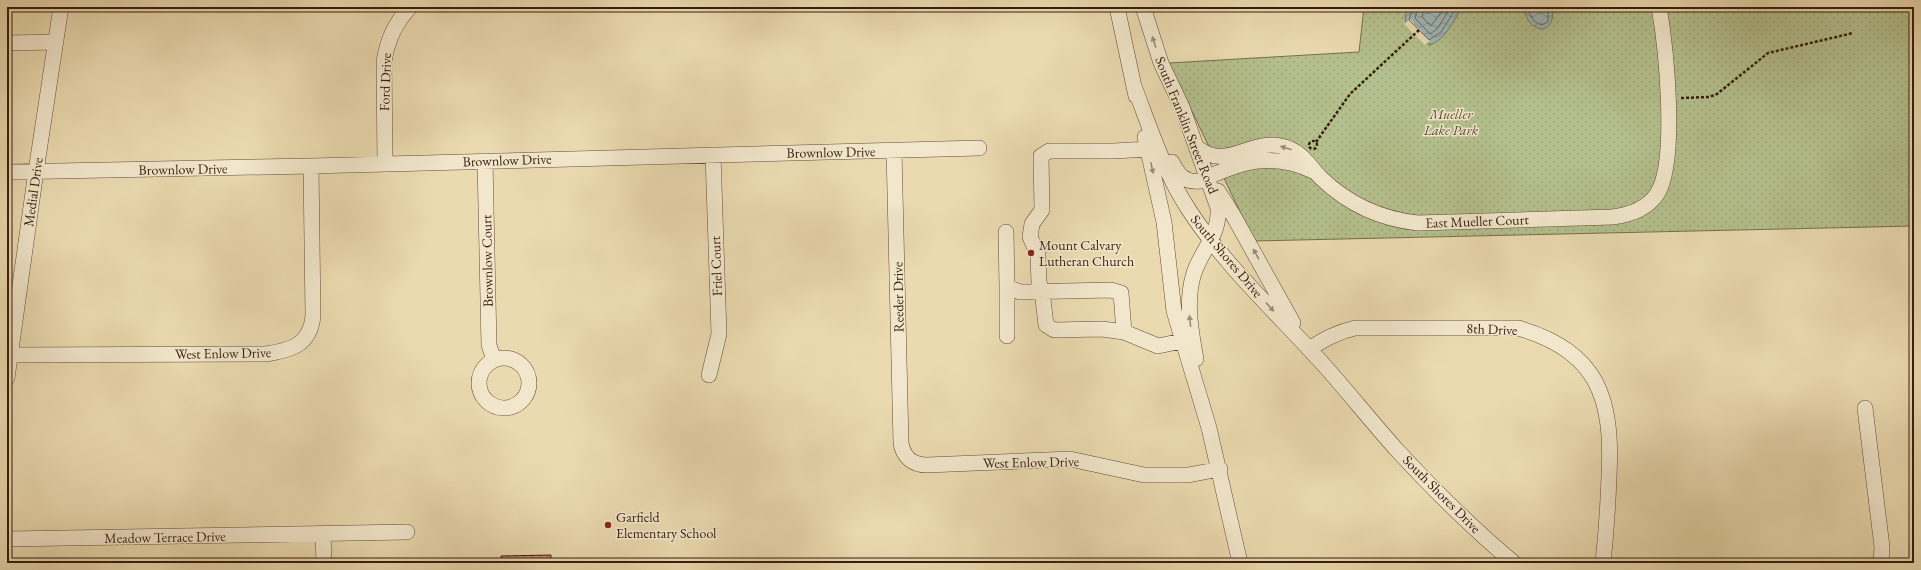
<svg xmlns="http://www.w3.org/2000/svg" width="1921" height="570" font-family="'EB Garamond',serif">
<defs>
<pattern id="park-dots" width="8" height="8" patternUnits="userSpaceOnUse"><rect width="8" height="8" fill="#b4c08d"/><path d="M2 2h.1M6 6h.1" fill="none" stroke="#9ba578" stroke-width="1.8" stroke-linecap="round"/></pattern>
<pattern id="water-waves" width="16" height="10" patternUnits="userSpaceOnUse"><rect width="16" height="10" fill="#9eb7b7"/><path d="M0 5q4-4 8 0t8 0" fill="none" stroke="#829493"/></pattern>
<pattern id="building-cross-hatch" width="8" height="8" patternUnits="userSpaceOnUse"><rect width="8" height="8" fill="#d09072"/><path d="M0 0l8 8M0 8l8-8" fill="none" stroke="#aa755c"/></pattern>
</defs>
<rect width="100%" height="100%" fill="#ebdab0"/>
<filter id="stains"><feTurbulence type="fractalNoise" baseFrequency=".005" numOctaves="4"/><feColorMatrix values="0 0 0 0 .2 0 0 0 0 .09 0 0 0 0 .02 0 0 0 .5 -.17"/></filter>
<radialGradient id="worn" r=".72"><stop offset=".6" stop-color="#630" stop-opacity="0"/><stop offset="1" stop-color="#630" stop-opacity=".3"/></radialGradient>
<path fill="url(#park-dots)" stroke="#766e4e" d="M1364 7H1914V226L1254 241 1169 63 1359 52Z"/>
<path fill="url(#water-waves)" stroke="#757973" d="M1410 7H1462C1454 20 1445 41 1429 45L1406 23 1405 15Z
M1522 7H1552C1555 18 1549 36 1534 26 1528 23 1525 13 1522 7Z"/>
<path fill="#ebdab0" d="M1410 19 1430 41 1425 45 1404 24Z"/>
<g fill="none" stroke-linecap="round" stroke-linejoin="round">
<path stroke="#6a6a62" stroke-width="1" d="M1413 7 1409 20 1429 40 1441 32 1457 7
M1418 7 1415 18 1430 34 1437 29 1451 7
M1424 7 1422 17 1431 26 1445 7
M1526 7 1534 21 1541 25 1548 22V7"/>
</g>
<path fill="url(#building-cross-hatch)" stroke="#371d0e" d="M551 555V563H501V556Z"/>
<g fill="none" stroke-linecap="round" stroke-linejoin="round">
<g stroke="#644c36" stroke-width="16">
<path id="minor" d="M1117 7 1136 96
M1143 7 1161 63 1182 107 1218 208C1220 235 1202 249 1194 273 1185 301 1191 331 1196 359
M7 43 56 42
M1134 86C1150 128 1164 172 1189 210 1226 267 1278 314 1323 364 1348 392 1371 421 1396 449 1433 489 1472 528 1514 563
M1145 137 1164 222 1174 311 1209 428 1240 563
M1198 148C1229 173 1253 133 1290 149 1303 154 1311 168 1321 178 1348 204 1380 219 1418 223L1612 217C1629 215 1647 209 1657 194 1678 161 1666 47 1659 7
M1148 149 1114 151H1049L1041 156 1042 210 1032 224 1030 237 1038 255 1039 283 1042 291 1046 325 1054 330 1102 329 1124 332 1158 346 1182 341
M894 150 901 443C903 457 913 465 927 465L1070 459 1144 475H1188L1220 469
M485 161 489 345 494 360
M1172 162C1178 174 1184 183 1200 181 1239 162 1271 151 1313 171
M385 164 384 62C387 40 395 23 410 7
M7 172 311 166 979 148
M1218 191 1233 215 1293 323
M1006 232 1007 287 1020 292 1111 290 1121 293 1124 332
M1007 287V336
M1309 349C1325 339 1337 332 1355 328H1518C1599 351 1613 399 1609 477 1608 506 1606 534 1603 563
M10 355 266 354C292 350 310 345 313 316L311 166
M479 383a25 25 0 1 1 50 0a25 25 0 1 1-50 0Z
M709 375 719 334 713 155
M7 378 36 171 61 7
M1865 408 1882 547 1881 563
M323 534 324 563
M7 539 407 532"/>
</g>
<path stroke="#371d0e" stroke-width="2.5" stroke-dasharray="3 2" stroke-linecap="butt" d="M1681 98 1709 97 1717 94 1768 53 1853 33
M1309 145a4 4 0 1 1 8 0a4 4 0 1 1-8 0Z
M1316 142 1350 94 1419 30"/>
<use href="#minor" stroke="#f2e7cc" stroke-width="15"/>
</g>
<defs><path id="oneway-solid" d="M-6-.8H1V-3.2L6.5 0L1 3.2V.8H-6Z"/></defs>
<g fill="#9e8c76">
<use href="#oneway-solid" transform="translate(1154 42) rotate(-108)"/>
<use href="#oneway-solid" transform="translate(1286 148) rotate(-163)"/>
<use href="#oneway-solid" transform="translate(1152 168) rotate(78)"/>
<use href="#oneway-solid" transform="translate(1256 254) rotate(-119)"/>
<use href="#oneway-solid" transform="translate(1270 307) rotate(47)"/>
<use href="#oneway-solid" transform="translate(1190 321) rotate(-96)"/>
</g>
<g fill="#8f2418" stroke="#f2e7cc" stroke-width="1.5">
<circle cx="1031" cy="253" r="4"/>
<circle cx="608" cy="525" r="4"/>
</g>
<g text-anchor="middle" stroke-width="3" stroke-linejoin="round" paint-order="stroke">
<g font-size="14" fill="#371d0e" stroke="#f2e7cc">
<text transform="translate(385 82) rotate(-88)" y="5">Ford Drive</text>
<text transform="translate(1187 125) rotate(68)" y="5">South Franklin Street Road</text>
<text transform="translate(831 152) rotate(-1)" y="5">Brownlow Drive</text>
<text transform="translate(507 160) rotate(-2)" y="5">Brownlow Drive</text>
<text transform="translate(183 169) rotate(-1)" y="5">Brownlow Drive</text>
<text transform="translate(33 192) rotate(-82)" y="5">Medial Drive</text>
<text transform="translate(1477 221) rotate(-2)" y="5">East Mueller Court</text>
<text transform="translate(1227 256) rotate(50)" y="5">South Shores Drive</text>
<text transform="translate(487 261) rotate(-91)" y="5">Brownlow Court</text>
<text transform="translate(716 266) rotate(-92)" y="5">Friel Court</text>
<text transform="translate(898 297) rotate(-91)" y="5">Reeder Drive</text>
<text transform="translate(1492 329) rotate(2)" y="5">8th Drive</text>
<text transform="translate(223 353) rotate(-1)" y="5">West Enlow Drive</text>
<text transform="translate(1031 462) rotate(-1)" y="5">West Enlow Drive</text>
<text transform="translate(1442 494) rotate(45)" y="5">South Shores Drive</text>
<text transform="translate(165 537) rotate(-1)" y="5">Meadow Terrace Drive</text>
</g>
<g font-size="14" font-style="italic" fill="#5c4e34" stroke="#f2e7cc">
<text x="1451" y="119">Mueller<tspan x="1451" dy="16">Lake Park</tspan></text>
</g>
<g font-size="14" fill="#371d0e" stroke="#f2e7cc" text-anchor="start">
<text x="1039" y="250">Mount Calvary<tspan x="1039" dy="16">Lutheran Church</tspan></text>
<text x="616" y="522">Garfield<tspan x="616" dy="16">Elementary School</tspan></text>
</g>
</g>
<rect width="1921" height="570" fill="none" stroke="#ebdab0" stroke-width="24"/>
<rect x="8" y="8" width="1905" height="554" fill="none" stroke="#371d0e" stroke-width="2"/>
<rect x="12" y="12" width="1897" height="546" fill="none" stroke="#371d0e"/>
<rect width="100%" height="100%" filter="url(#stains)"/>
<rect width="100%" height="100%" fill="url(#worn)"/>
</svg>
